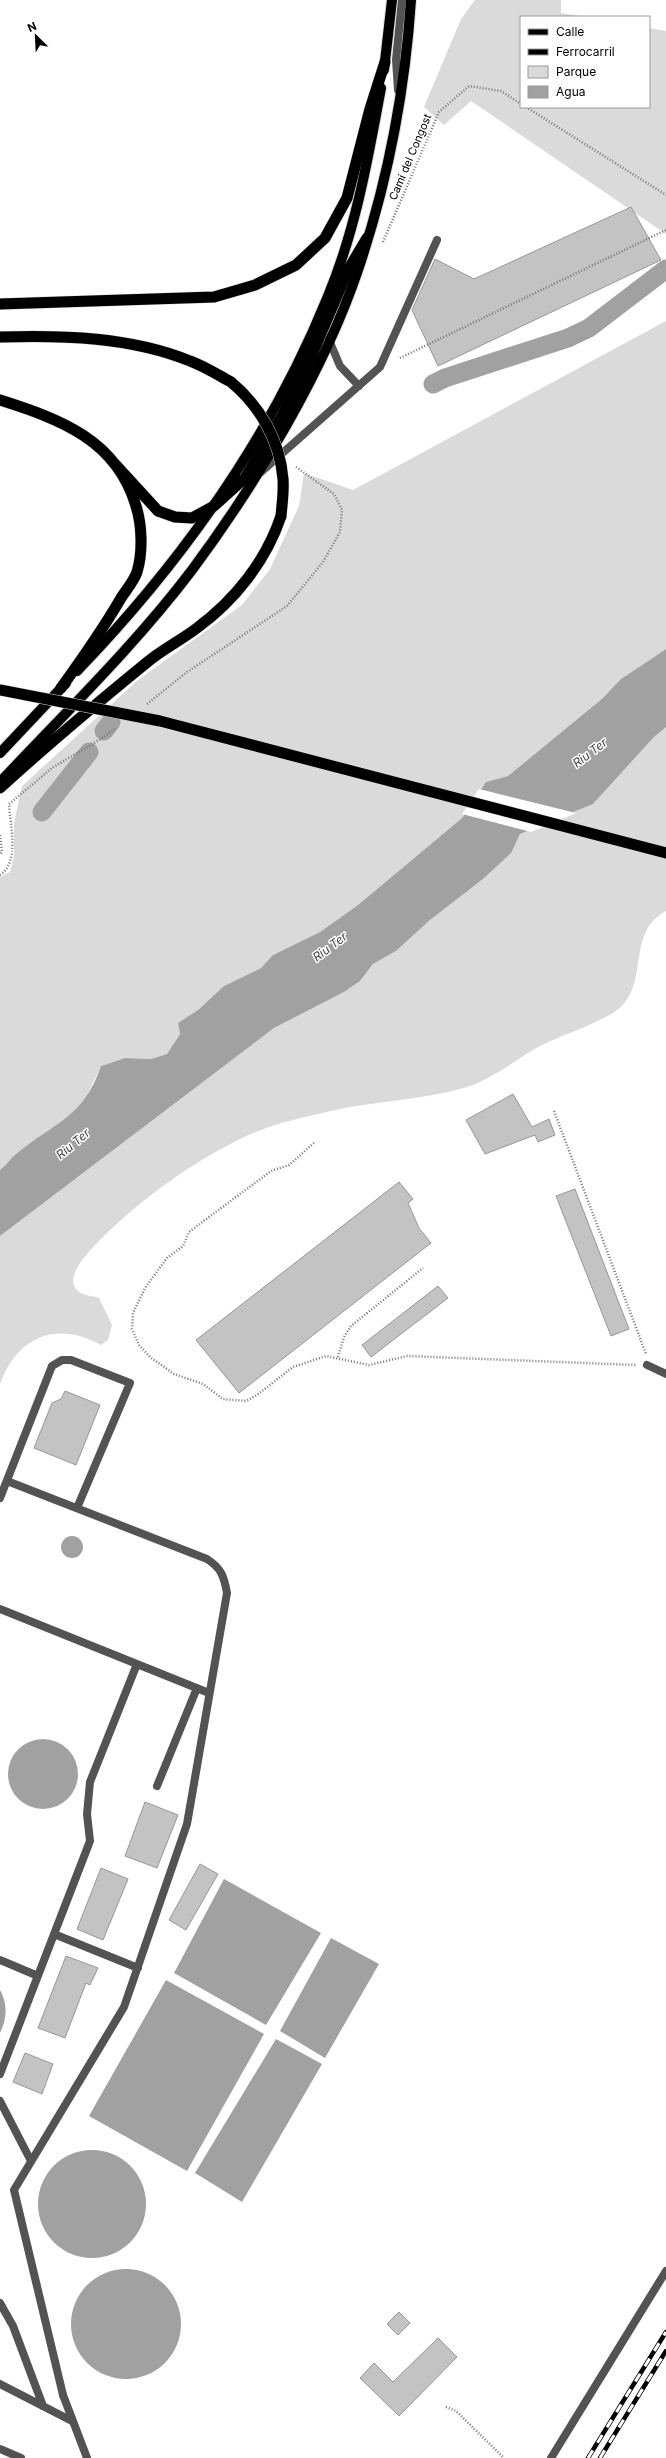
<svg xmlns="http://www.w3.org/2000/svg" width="666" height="2458" font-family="Inter,sans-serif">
<rect width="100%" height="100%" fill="#fff"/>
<path fill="#dadada" d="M475 0H561V13L586 17H521V107H649V28L666 31V234L471 101 444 125 424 107 461 19Z
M666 321V649L627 675 603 698 508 776 486 782 462 818 358 905 320 932 273 955 261 968 224 986 198 1010 178 1023 180 1034 167 1054 151 1059 125 1058 101 1066 85 1100 62 1123 0 1170V877L10 872 14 856V823L22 786 138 680 242 605 270 569 299 506 304 473 353 490Z
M666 727V911C623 934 653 988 613 1013 591 1026 565 1034 542 1045 517 1058 495 1078 467 1087 420 1101 369 1101 322 1113 301 1118 278 1123 258 1131 198 1156 125 1209 83 1259 76 1268 66 1285 81 1293 86 1296 94 1296 99 1298L112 1325 108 1340 101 1345C56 1320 17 1337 0 1384V1236L274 1028 344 992 360 981 373 964 396 951 430 920 483 879 510 853 520 834 593 804 654 737Z"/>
<path fill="#a1a1a1" d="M666 649V727L654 737 593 804 520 834 511 853 483 879 430 920 396 951 373 964 360 981 344 992 274 1028 0 1236V1170C6 1166 10 1159 15 1155 54 1122 83 1119 101 1066L125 1058 151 1059 167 1054 180 1034 178 1023 198 1010 224 986 261 968 273 955 320 932 358 905 462 818 486 782 508 776 603 698 621 679Z
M61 1547a11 11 0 1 1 22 0a11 11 0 1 1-22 0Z
M8 1774a35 35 0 1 1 70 0a35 35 0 1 1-70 0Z
M224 1879 321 1933 266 2025 174 1973Z
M331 1938 379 1964 325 2058 280 2031Z
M166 1980 264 2034 187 2171 89 2116Z
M0 1990C8 2004 7 2019 0 2033Z
M276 2039 322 2064 242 2202 195 2173Z
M38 2204a54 54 0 1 1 108 0a54 54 0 1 1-108 0Z
M71 2324a55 55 0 1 1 110 0a55 55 0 1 1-110 0Z"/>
<path fill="#fff" d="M479 789 576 813 531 832 462 814Z"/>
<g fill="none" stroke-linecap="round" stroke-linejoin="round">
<path stroke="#a1a1a1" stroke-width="19" d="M433 384 445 378 568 338 589 328 666 269
M104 731 111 722
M42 812 89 752"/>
</g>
<path fill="#c3c3c3" stroke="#979797" d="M631 207 661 260 438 366 412 310 435 259 474 279Z
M513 1094 532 1127 549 1119 555 1135 538 1142 535 1135 485 1154 466 1120Z
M399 1182 413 1199 408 1203 419 1228 431 1243 239 1393 196 1340Z
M575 1189 629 1329 611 1336 556 1196Z
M438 1286 448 1298 371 1357 362 1345Z
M65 1391 100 1405 76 1465 34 1448 52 1403 61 1399Z
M145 1802 178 1815 157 1868 125 1856Z
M200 1864 218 1874 186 1930 169 1920Z
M101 1868 128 1879 103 1940 77 1929Z
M66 1956 98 1968 90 1985 86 1983 65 2038 38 2028Z
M25 2053 53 2064 42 2094 13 2082Z
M399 2312 410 2323 398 2335 387 2324Z
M438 2338 457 2357 399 2416 360 2378 374 2363 393 2382Z"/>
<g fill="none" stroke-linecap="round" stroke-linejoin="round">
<g stroke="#dbdbdb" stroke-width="12">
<path id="primary" d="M384 70 392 0
M77 671C182 562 271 437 328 296 356 229 368 158 381 88
M0 753 66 683
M4 778C68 710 136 644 192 570 256 484 324 371 358 270 387 184 405 91 411 0"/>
</g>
<g stroke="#dbdbdb" stroke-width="12">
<path id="trunk" d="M0 304 214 297 255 285 296 265 325 238 347 198 370 109 385 62
M0 337C63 335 131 337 190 361 204 366 218 375 231 382
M0 400C60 419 117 440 136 506 142 525 143 552 137 572 134 581 126 590 121 598 103 629 82 659 61 688
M114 463 158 511 175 517 192 518 214 506 245 478 282 416 311 357 348 270 367 238
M0 788C47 745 96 704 145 664 161 650 180 641 197 628 235 600 266 561 281 516"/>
</g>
<path stroke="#757575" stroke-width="2.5" stroke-dasharray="1 2" stroke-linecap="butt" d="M526 107 666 195
M383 242 439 112 469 86 501 91 521 104
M400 358 666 230
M147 704 187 672 287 606 323 562 340 532 342 510 334 494 296 467
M0 835 2 852 0 854
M0 875C20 862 10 825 9 804L52 768 104 737 116 728
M554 1111 646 1354
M314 1143 289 1165 271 1171 189 1232 183 1246 167 1258 145 1288 133 1313 132 1329 139 1345 150 1357 174 1374 203 1384 223 1399 246 1401 257 1395 293 1367 326 1356 369 1365 407 1356 636 1365
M338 1357 344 1337 351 1326 423 1268
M446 2407 456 2411 504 2458"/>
<path stroke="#535353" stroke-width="8" d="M329 340 340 366 359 386
M261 472 380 367 437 240
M7 1481 207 1559C221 1568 224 1576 227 1593L187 1824 124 2007 14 2190 63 2395
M0 1498 52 1366 62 1360H71L130 1383 77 1508
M0 1609 209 1693
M157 1786 197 1688
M54 1934 138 1968
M0 1960 38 1976
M0 2074 90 1841 87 1814 90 1782 137 1664
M0 2101 31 2161
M0 2303 13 2326 43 2406
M0 2384 72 2421"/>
<path stroke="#535353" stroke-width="8" d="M398 90 396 60 402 0
M647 1365 666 1374
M63 2395 87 2458
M0 2449 21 2458
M551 2458 666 2271"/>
<use href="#primary" stroke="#000" stroke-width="10"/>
<use href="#trunk" stroke="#000" stroke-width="11"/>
<g stroke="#000" stroke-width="4.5">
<path id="rail" d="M588 2458 666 2332
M600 2458 666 2351"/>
</g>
<use href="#rail" stroke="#fff" stroke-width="3" stroke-dasharray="9" stroke-linecap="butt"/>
<g stroke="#dbdbdb" stroke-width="12" stroke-linecap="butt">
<path id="trunk-bridge" d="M231 382C260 406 280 441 283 479 284 491 282 504 281 516
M0 690 160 721 666 853"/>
</g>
<use href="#trunk-bridge" stroke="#000" stroke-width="11"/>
</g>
<g text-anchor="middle" stroke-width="3" stroke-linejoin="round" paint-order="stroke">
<g font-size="11" fill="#000" stroke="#fff">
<text transform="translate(410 157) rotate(-67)" y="4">Camí del Congost</text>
</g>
<g font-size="12" font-style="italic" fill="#424242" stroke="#fff">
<text transform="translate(590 753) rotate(-37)" y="4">Riu Ter</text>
<text transform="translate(330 947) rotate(-37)" y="4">Riu Ter</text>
<text transform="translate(73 1144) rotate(-40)" y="4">Riu Ter</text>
</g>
</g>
<rect x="520" y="16" width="130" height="92" fill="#ffffff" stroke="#999999"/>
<rect x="528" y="29" width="20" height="6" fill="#000000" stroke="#999999"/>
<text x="556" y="36" font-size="12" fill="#000000">Calle</text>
<rect x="528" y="49" width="20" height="6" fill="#000000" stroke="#999999"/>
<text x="556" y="56" font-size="12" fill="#000000">Ferrocarril</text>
<rect x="528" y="66" width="20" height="12" fill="#dadada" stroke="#999999"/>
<text x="556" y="76" font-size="12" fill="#000000">Parque</text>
<rect x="528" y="86" width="20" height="12" fill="#a1a1a1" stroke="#999999"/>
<text x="556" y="96" font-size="12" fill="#000000">Agua</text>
<g transform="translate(36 36) rotate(336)" stroke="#ffffff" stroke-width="3" paint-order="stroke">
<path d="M0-3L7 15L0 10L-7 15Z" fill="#000000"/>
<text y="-6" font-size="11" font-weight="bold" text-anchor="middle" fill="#000000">N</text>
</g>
</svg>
